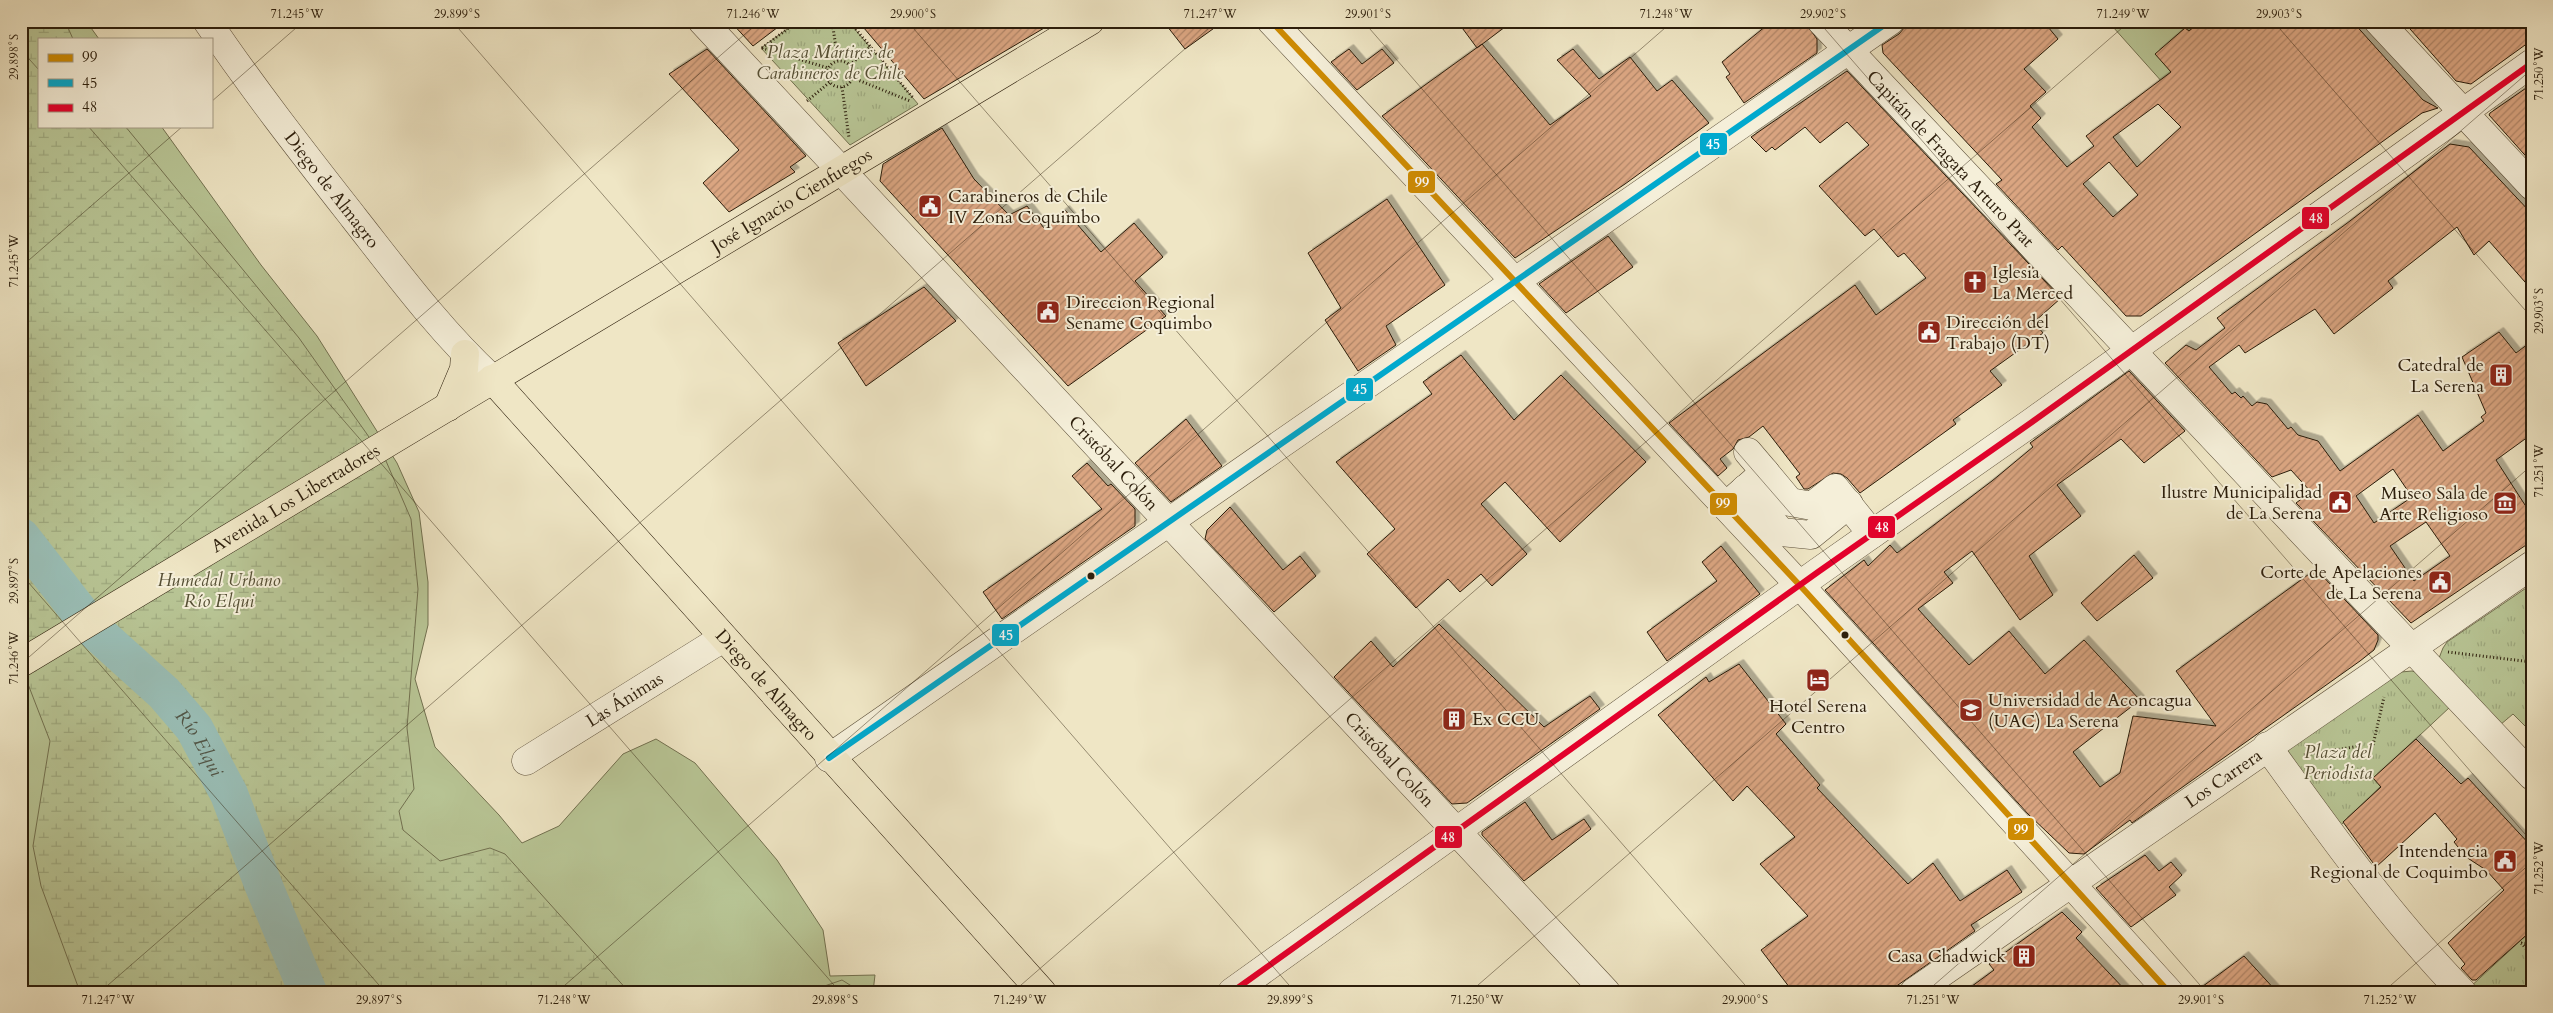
<svg xmlns="http://www.w3.org/2000/svg" width="2553" height="1013" font-family="Cardo,serif">
<defs>
<pattern id="wetland-marsh" width="20" height="14" patternUnits="userSpaceOnUse" patternTransform="scale(1.25)"><rect width="20" height="14" fill="#b8c595"/><path d="M1 5h8M5 5V1M11 12h8M15 12V8" fill="none" stroke="#9ea97f"/></pattern>
<pattern id="park-tufts" width="24" height="20" patternUnits="userSpaceOnUse" patternTransform="scale(1.25)"><rect width="24" height="20" fill="#b8c595"/><path d="M3 7l-1-3M5 7V3M7 7l1-3M15 17l-1-3M17 17v-4M19 17l1-3" fill="none" stroke="#9ea97f"/></pattern>
<pattern id="building-hatch" width="6" height="6" patternUnits="userSpaceOnUse" patternTransform="scale(1.25)"><rect width="6" height="6" fill="#daa581"/><path d="M-1 1l2-2M0 6l6-6M5 7l2-2" fill="none" stroke="#b18668"/></pattern>
<filter id="shadow"><feDropShadow dx="4.5" dy="-4.5" stdDeviation="0" flood-color="#0004"/></filter>
</defs>
<rect width="100%" height="100%" fill="#efe6c5"/>
<filter id="stains"><feTurbulence type="fractalNoise" baseFrequency=".004" numOctaves="4"/><feColorMatrix values="0 0 0 0 .2 0 0 0 0 .09 0 0 0 0 .02 0 0 0 .5 -.17"/></filter>
<radialGradient id="worn" r=".72"><stop offset=".6" stop-color="#630" stop-opacity="0"/><stop offset="1" stop-color="#630" stop-opacity=".3"/></radialGradient>
<path fill="#b8c595" stroke="#727150" d="M21 21H86L99 39H39V126H161L261 265 317 336 397 463 419 512 428 582V625L415 679 435 747 499 815 522 843 559 826 623 754 656 739 695 763 777 860 823 930 830 976 875 975 873 992H527L402 835 29 209Z
M2120 21H2201L2189 31 2185 28 2156 54 2173 74 2163 83 2113 27Z
M61 666 169 992H21V690Z"/>
<path fill="url(#wetland-marsh)" stroke="#727150" d="M21 21H65L73 39H39V126H125L299 338 386 461 411 519 418 589 407 728 414 789 399 811 403 830 440 861 490 848 505 854 629 992H80L41 886 33 846 50 741 21 666Z
M842 980 861 992H809L810 991Z"/>
<path fill="url(#park-tufts)" stroke="#727150" d="M798 21H848L918 104 850 145 761 48Z
M2532 584V733L2513 714 2500 725 2439 658 2443 648 2447 642Z
M2412 671 2419 673 2450 707 2374 778 2381 786 2337 829 2286 751 2401 672Z
M2532 930V992H2470L2468 989Z"/>
<g fill="none" stroke-linecap="round" stroke-linejoin="round">
<path stroke="#9abfb7" stroke-width="38" id="s1" d="M21 537 92 628 164 693 194 728 229 794 263 884 308 992"/>
</g>
<path fill="url(#building-hatch)" stroke="#2b1d0b" fill-rule="evenodd" filter="url(#shadow)" d="M730 21H786L753 46Z
M858 21H1056L924 99Z
M1163 21H1224L1185 49Z
M1457 21H1513L1477 48Z
M1772 21H1804L1817 39V53L1744 103 1726 77 1730 74 1722 62Z
M1910 21H2043L2058 39 2024 69 2046 92 2030 106 2041 118 2032 127 2067 167 2094 146 2086 136 2171 72 2155 54 2185 28 2189 31 2201 21H2352L2423 100 2438 108 2422 113 2141 316H2126L2062 246 2058 250 1996 184 2002 180 1883 53 1882 45 1899 34ZM2158 104 2181 127 2137 167 2113 137ZM2109 162 2138 195 2113 217 2083 184Z
M2403 21H2532V40L2471 84 2456 81Z
M1482 44 1550 125 1591 96 1557 60 1573 49 1599 79 1630 57 1657 91 1672 80 1709 123 1625 184 1515 258 1382 116Z
M707 49 806 156 790 167 795 172 729 212 703 183 739 150 669 74Z
M1349 49 1362 64 1382 49 1394 63 1357 90 1331 62Z
M1847 71 2061 298 2034 322 2043 333 1990 371 2002 385 1953 420 1956 424 1860 493 1847 478 1841 474 1833 473 1808 489H1804L1796 477 1800 474 1763 426 1749 437 1738 440 1733 449 1720 459 1727 468 1718 476 1669 423 1855 285 1876 315 1926 278 1904 253 1898 257 1874 229 1865 236 1819 186 1869 145 1847 122 1820 143 1805 127 1775 150 1772 147 1766 152 1751 137Z
M2532 84V163L2489 115 2490 113Z
M942 128 974 179 1009 215 1027 206 1044 228 1065 210 1101 252 1134 223 1163 257 1135 281 1166 316 1068 386 880 181 883 164Z
M2450 144 2469 147 2532 214V290L2489 241 2474 255 2457 227 2388 281 2393 288 2334 334 2315 309 2245 353 2239 345 2209 367 2232 394 2235 392 2241 398 2243 396 2252 406 2257 402 2267 404 2288 429 2291 427 2298 435 2318 441 2340 471 2418 415 2443 451 2484 421 2481 417 2486 413 2462 357 2499 332 2516 353 2532 341V434L2496 460 2525 505 2532 500V541L2411 623 2296 503 2311 492 2291 470 2272 477 2165 363 2186 345 2196 350 2225 328 2217 318 2346 224ZM2393 469 2412 497 2374 523 2356 496ZM2426 522 2450 556 2414 581 2390 546Z
M1387 199 1445 285 1386 326 1396 345 1358 371 1325 320 1341 308 1308 253Z
M1608 236 1633 267 1566 313 1539 284Z
M924 287 956 321 866 386 838 343Z
M1461 355 1514 420 1561 375 1646 462 1560 542 1505 482 1481 504 1527 554 1492 586 1481 574 1460 592 1448 579 1416 608 1367 554 1395 529 1336 462 1432 394 1423 382Z
M2129 371 2185 431 2144 463 2121 439 2057 485 2081 516 2029 556 2053 595 2020 620 1972 551 1944 572 1953 583 1918 609 1969 665 2009 631 2045 674 2084 640 2140 700 2073 752 2100 787 2120 773 2133 716 2216 726 2176 671 2316 569 2378 635V640L2374 650 2360 661 2132 823 2130 820 2084 854 2069 853 2028 814 1825 590 1864 560 1868 566 1890 545 1897 553 1992 481 2033 447 2030 443Z
M1186 419 1222 466 1171 502 1135 463Z
M1087 463 1108 486 1111 484 1135 509V526L1002 619 983 592 1102 509 1072 476Z
M1230 507 1283 570 1300 556 1316 576 1274 612 1205 539 1207 530Z
M1721 546 1760 594 1667 661 1647 632 1717 581 1702 562Z
M2134 555 2153 578 2097 621 2081 603Z
M1439 624 1544 727 1590 696 1600 709 1467 803 1452 804 1334 677 1371 641 1393 667Z
M1739 664 1786 724 1776 734 1820 785 1817 788 1908 884 1933 863 1960 901 2007 870 2022 892 1971 925 1975 931 1888 992H1793L1761 950 1808 916 1760 864 1795 837 1747 786 1733 801 1658 715 1706 677 1709 682Z
M2416 739 2461 784 2468 778 2532 847V930L2476 980H2472L2461 968 2465 964 2448 943 2504 890 2486 870 2466 857 2454 842 2457 839 2435 813 2376 867 2343 822 2381 787 2373 778Z
M1525 802 1552 840 1584 819 1591 829 1524 881 1482 835V832Z
M2145 855 2159 871 2171 862 2182 875 2169 887 2176 895 2131 927 2096 888Z
M2062 912 2082 932 2076 938 2127 992H1964L1994 970 1989 964Z
M2244 956 2277 992H2195Z"/>
<g fill="none" stroke-linecap="round" stroke-linejoin="round">
<g stroke="#5c4f3a" stroke-width="29">
<g id="minor">
<path id="s2" d="M207 21C253 89 304 154 354 218 398 274 440 331 492 379"/>
<path id="s3" d="M702 21 1606 992"/>
<path d="M1271 21 1806 592 2169 992"/>
<path id="s4" d="M1821 21 2532 776"/>
<path d="M2378 21 2532 186"/>
<path d="M1748 452 1765 472"/>
<path d="M1745 489 1781 532 1811 535 1849 504"/>
<path d="M1726 506 1765 472 1790 502 1812 506 1835 488 1872 534"/>
<path d="M2267 746C2328 831 2389 916 2462 992"/>
<path d="M829 758 1890 21"/>
<path id="s5" d="M526 761 723 638"/>
<path d="M1232 992 1818 572 2032 422 2532 63"/>
<path id="s6" d="M1914 992 2532 565"/>
</g>
</g>
<g stroke="#2b1d0b" stroke-width="29">
<g id="major">
<path id="s7" d="M492 379 1042 992"/>
<path d="M448 407 464 369 465 354"/>
<path id="s8" d="M21 663 1090 21"/>
</g>
</g>
<path stroke="#2b1d0b" stroke-width="3" stroke-dasharray="1 2.5" stroke-linecap="butt" d="M832 21 838 61
M849 21 914 99
M762 48 828 68
M762 48 798 21
M827 74a13 13 0 1 1 26 0a13 13 0 1 1-26 0Z
M850 65 871 46
M853 78 910 101
M842 87 849 138
M807 101 830 82
M2448 652 2532 662
M2373 745 2384 697
M2304 755 2360 746
M2521 943 2532 955
M2521 943 2532 944
M2485 988 2532 987"/>
<use href="#minor" stroke="#f5efd9" stroke-width="28"/>
<use href="#major" stroke="#efe6c5" stroke-width="28"/>
<g stroke="#f5efd9" stroke-width="10">
<path id="bus-1" d="M1271 21 1806 592 2169 992"/>
</g>
<g stroke="#f5efd9" stroke-width="10">
<path id="bus-2" d="M829 758 1890 21"/>
</g>
<g stroke="#f5efd9" stroke-width="10">
<path id="bus-3" d="M1232 992 1818 572 2032 422 2532 63"/>
</g>
<use href="#bus-1" stroke="#ce8b02" stroke-width="6"/>
<use href="#bus-2" stroke="#00a9ce" stroke-width="6"/>
<use href="#bus-3" stroke="#e4002b" stroke-width="6"/>
</g>
<path fill="none" stroke="#2b1d0b" stroke-width="1" stroke-opacity="0.45" d="M452 21 1295 992M907 21 1751 992M1363 21 2206 992M1818 21 2532 842M2273 21 2532 318M21 50 39 70M211 102 304 21M88 126 840 992M21 267 183 126M21 574 385 992M21 664 760 21M100 992 1217 21M557 992 1673 21M1013 992 2130 21M1470 992 2532 69M1926 992 2532 465M2383 992 2532 862"/>
<defs>
<g id="civic-square" transform="scale(1.25)"><rect x="-9" y="-9" width="18" height="18" rx="4" fill="#8f2418" stroke="#f5efd9"/><path d="M-.6-6.5H3V-4.5H.6V-3L4-1V1h2V6H-6V1h2V-1L-.6-3ZM-1.2 2.5V6h2.4V2.5Z" fill="#fff"/></g>
<g id="church-square" transform="scale(1.25)"><rect x="-9" y="-9" width="18" height="18" rx="4" fill="#8f2418" stroke="#f5efd9"/><path d="M-1.2-6h2.4v3.5h3.3v2.4h-3.3V6h-2.4V-.1h-3.3v-2.4h3.3Z" fill="#fff"/></g>
<g id="building-square" transform="scale(1.25)"><rect x="-9" y="-9" width="18" height="18" rx="4" fill="#8f2418" stroke="#f5efd9"/><path d="M-4-6H4V6H1V3H-1V6H-4ZM-2.5-4.3h1.7v1.8h-1.7ZM.8-4.3h1.7v1.8H.8ZM-2.5-1h1.7V.8h-1.7ZM.8-1h1.7V.8H.8Z" fill="#fff"/></g>
<g id="museum-square" transform="scale(1.25)"><rect x="-9" y="-9" width="18" height="18" rx="4" fill="#8f2418" stroke="#f5efd9"/><path d="M0-6L6-3V-2H-6V-3ZM-5-1h2V3h-2ZM-1-1h2V3h-2ZM3-1h2V3H3ZM-6 4H6V6H-6Z" fill="#fff"/></g>
<g id="hotel-square" transform="scale(1.25)"><rect x="-9" y="-9" width="18" height="18" rx="4" fill="#8f2418" stroke="#f5efd9"/><path d="M-6-4.5h1.5V1H6V5H4.5V3h-9V5H-6ZM-4 0a1.8 1.8 0 1 1 3.6 0ZM.5 0V-2.5h3Q6-2.5 6 0Z" fill="#fff"/></g>
<g id="university-square" transform="scale(1.25)"><rect x="-9" y="-9" width="18" height="18" rx="4" fill="#8f2418" stroke="#f5efd9"/><path d="M0-5L7-2L0 1L-7-2ZM-4 1L0 2.5L4 1V4Q0 6-4 4Z" fill="#fff"/></g>
</defs>
<g fill-rule="evenodd">
<use href="#civic-square" x="930" y="206"/>
<use href="#church-square" x="1975" y="282"/>
<use href="#civic-square" x="1048" y="312"/>
<use href="#civic-square" x="1929" y="332"/>
<use href="#building-square" x="2501" y="375"/>
<use href="#civic-square" x="2340" y="502"/>
<use href="#museum-square" x="2505" y="503"/>
<use href="#civic-square" x="2440" y="582"/>
<use href="#hotel-square" x="1818" y="680"/>
<use href="#university-square" x="1971" y="710"/>
<use href="#building-square" x="1454" y="719"/>
<use href="#civic-square" x="2505" y="861"/>
<use href="#building-square" x="2024" y="956"/>
</g>
<g fill="#2b1d0b" stroke="#f5efd9" stroke-width="2">
<circle cx="1091" cy="576" r="4.5"/>
<circle cx="1845" cy="635" r="4.5"/>
</g>
<g text-anchor="middle" stroke-width="4" stroke-linejoin="round" paint-order="stroke">
<g font-size="18" font-style="italic" fill="#554f34" stroke="#f5efd9">
<text x="830" y="58">Plaza Mártires de<tspan x="830" dy="21">Carabineros de Chile</tspan></text>
<text x="219" y="586">Humedal Urbano<tspan x="219" dy="21">Río Elqui</tspan></text>
<text x="2338" y="758">Plaza del<tspan x="2338" dy="21">Periodista</tspan></text>
</g>
<g font-size="18" fill="#2b1d0b" stroke="#f5efd9">
<text dy="6" stroke="none"><textPath href="#s4" startOffset="189">Capitán de Fragata Arturo Prat</textPath></text>
<text dy="6" stroke="none"><textPath href="#s2" startOffset="210">Diego de Almagro</textPath></text>
<text dy="6" stroke="none"><textPath href="#s8" startOffset="899">José Ignacio Cienfuegos</textPath></text>
<text dy="6" stroke="none"><textPath href="#s3" startOffset="604">Cristóbal Colón</textPath></text>
<text dy="6" stroke="none"><textPath href="#s8" startOffset="320">Avenida Los Libertadores</textPath></text>
<text dy="6" stroke="none"><textPath href="#s7" startOffset="411">Diego de Almagro</textPath></text>
<text dy="6" stroke="none"><textPath href="#s5" startOffset="116">Las Ánimas</textPath></text>
<text dy="6" stroke="none"><textPath href="#s3" startOffset="1009">Cristóbal Colón</textPath></text>
<text dy="6" stroke="none"><textPath href="#s6" startOffset="376">Los Carrera</textPath></text>
</g>
<g font-size="18" fill="#2b1d0b" stroke="#f5efd9" text-anchor="start">
<text x="948" y="202">Carabineros de Chile<tspan x="948" dy="21">IV Zona Coquimbo</tspan></text>
<text x="1992" y="278">Iglesia<tspan x="1992" dy="21">La Merced</tspan></text>
<text x="1066" y="308">Direccion Regional<tspan x="1066" dy="21">Sename Coquimbo</tspan></text>
<text x="1946" y="328">Dirección del<tspan x="1946" dy="21">Trabajo (DT)</tspan></text>
<text x="2484" y="371" text-anchor="end">Catedral de<tspan x="2484" dy="21">La Serena</tspan></text>
<text x="2322" y="498" text-anchor="end">Ilustre Municipalidad<tspan x="2322" dy="21">de La Serena</tspan></text>
<text x="2488" y="499" text-anchor="end">Museo Sala de<tspan x="2488" dy="21">Arte Religioso</tspan></text>
<text x="2422" y="578" text-anchor="end">Corte de Apelaciones<tspan x="2422" dy="21">de La Serena</tspan></text>
<text x="1988" y="706">Universidad de Aconcagua<tspan x="1988" dy="21">(UAC) La Serena</tspan></text>
<text x="1818" y="712" text-anchor="middle">Hotel Serena<tspan x="1818" dy="21">Centro</tspan></text>
<text x="1472" y="725">Ex CCU</text>
<text x="2488" y="857" text-anchor="end">Intendencia<tspan x="2488" dy="21">Regional de Coquimbo</tspan></text>
<text x="2006" y="962" text-anchor="end">Casa Chadwick</text>
</g>
<g font-size="19" font-style="italic" fill="#525647" stroke="#f5efd9">
<text dy="7" stroke="none"><textPath href="#s1" startOffset="274">Río Elqui</textPath></text>
</g>
</g>
<g stroke="#f5efd9" stroke-width="2">
<rect x="1699" y="132" width="29" height="24" rx="5" fill="#00a9ce"/>
<rect x="1407" y="170" width="29" height="24" rx="5" fill="#ce8b02"/>
<rect x="2301" y="206" width="29" height="24" rx="5" fill="#e4002b"/>
<rect x="1345" y="377" width="29" height="25" rx="5" fill="#00a9ce"/>
<rect x="1709" y="492" width="29" height="24" rx="5" fill="#ce8b02"/>
<rect x="1867" y="515" width="29" height="24" rx="5" fill="#e4002b"/>
<rect x="991" y="623" width="29" height="24" rx="5" fill="#00a9ce"/>
<rect x="2007" y="817" width="28" height="24" rx="5" fill="#ce8b02"/>
<rect x="1434" y="825" width="29" height="24" rx="5" fill="#e4002b"/>
</g>
<g font-size="14" text-anchor="middle" font-weight="bold" fill="#fff">
<text x="1713" y="149">45</text>
<text x="1422" y="187">99</text>
<text x="2316" y="223">48</text>
<text x="1360" y="394">45</text>
<text x="1723" y="508">99</text>
<text x="1882" y="532">48</text>
<text x="1006" y="640">45</text>
<text x="2021" y="834">99</text>
<text x="1448" y="842">48</text>
</g>
<rect width="2553" height="1013" fill="none" stroke="#efe6c5" stroke-width="55"/>
<rect x="38" y="38" width="175" height="90" fill="#f5efd9" stroke="#a49b87"/>
<rect x="48" y="54" width="25" height="8" fill="#ce8b02" stroke="#a49b87"/>
<text x="82" y="62" font-size="15" fill="#2b1d0b">99</text>
<rect x="48" y="79" width="25" height="8" fill="#00a9ce" stroke="#a49b87"/>
<text x="82" y="88" font-size="15" fill="#2b1d0b">45</text>
<rect x="48" y="104" width="25" height="8" fill="#e4002b" stroke="#a49b87"/>
<text x="82" y="112" font-size="15" fill="#2b1d0b">48</text>
<rect x="28" y="28" width="2498" height="958" fill="none" stroke="#2b1d0b" stroke-width="2"/>
<g font-size="12" text-anchor="middle" fill="#2b1d0b">
<text x="297" y="18">71.245°W</text>
<text x="457" y="18">29.899°S</text>
<text x="753" y="18">71.246°W</text>
<text x="913" y="18">29.900°S</text>
<text x="1210" y="18">71.247°W</text>
<text x="1368" y="18">29.901°S</text>
<text x="1666" y="18">71.248°W</text>
<text x="1823" y="18">29.902°S</text>
<text x="2123" y="18">71.249°W</text>
<text x="2279" y="18">29.903°S</text>
<text transform="translate(14 57) rotate(-90)" y="4">29.898°S</text>
<text transform="translate(2539 74) rotate(-90)" y="4">71.250°W</text>
<text transform="translate(14 261) rotate(-90)" y="4">71.245°W</text>
<text transform="translate(2539 311) rotate(-90)" y="4">29.903°S</text>
<text transform="translate(2539 471) rotate(-90)" y="4">71.251°W</text>
<text transform="translate(14 581) rotate(-90)" y="4">29.897°S</text>
<text transform="translate(14 658) rotate(-90)" y="4">71.246°W</text>
<text transform="translate(2539 868) rotate(-90)" y="4">71.252°W</text>
<text x="108" y="1004">71.247°W</text>
<text x="379" y="1004">29.897°S</text>
<text x="564" y="1004">71.248°W</text>
<text x="835" y="1004">29.898°S</text>
<text x="1020" y="1004">71.249°W</text>
<text x="1290" y="1004">29.899°S</text>
<text x="1477" y="1004">71.250°W</text>
<text x="1745" y="1004">29.900°S</text>
<text x="1933" y="1004">71.251°W</text>
<text x="2201" y="1004">29.901°S</text>
<text x="2390" y="1004">71.252°W</text>
</g>
<rect width="100%" height="100%" filter="url(#stains)"/>
<rect width="100%" height="100%" fill="url(#worn)"/>
</svg>
